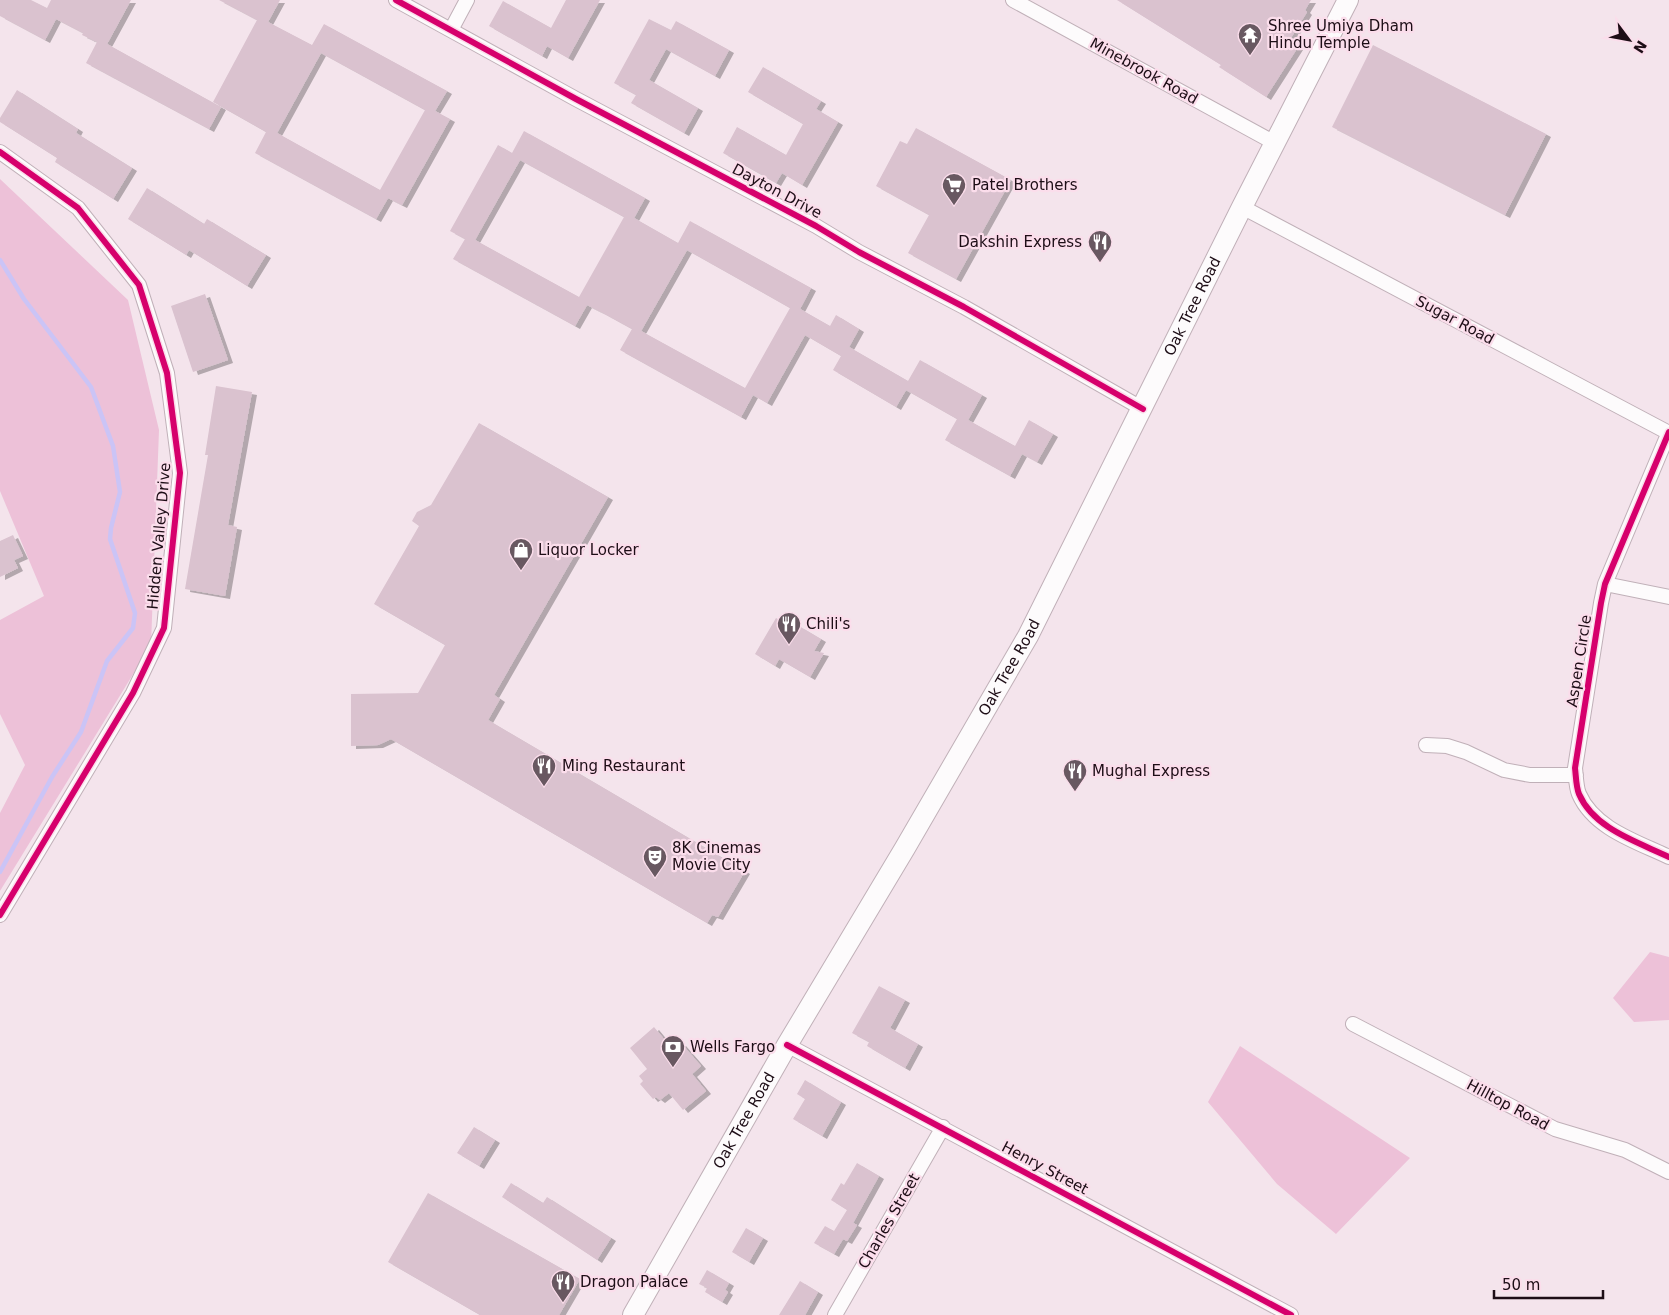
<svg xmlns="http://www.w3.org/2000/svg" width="1669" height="1315" font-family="'DejaVu Sans',sans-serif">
<defs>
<filter id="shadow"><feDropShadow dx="5" dy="3" stdDeviation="0" flood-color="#0004"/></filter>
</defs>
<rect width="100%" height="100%" fill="#f4e4ec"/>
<path fill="#edc1d8" d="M0 179 128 300 159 430 151 645 0 891V813L25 765 0 714V620L44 596 0 491Z
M1650 952 1669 957V1020L1634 1022 1613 998Z
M1240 1046 1410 1158 1336 1234 1277 1184 1208 1102Z"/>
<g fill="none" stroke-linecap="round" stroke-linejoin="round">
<path stroke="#cbc4f6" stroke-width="4.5" d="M0 260 24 299 91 387 113 446 120 492 111 528 110 539 135 613 133 628 107 661 81 732 52 777 0 872"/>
</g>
<path fill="#dac2cf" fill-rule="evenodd" filter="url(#shadow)" d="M0 0H31L47 8 51 0H131L107 44 221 107 209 129 86 63 97 42 82 35 83 33 56 19 45 40 0 16Z
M219 0H280L268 22 312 45 324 24 447 91 435 111 450 119 402 205 388 198 376 219 255 153 266 132 213 102 257 20ZM321 53 425 110 380 190 277 133Z
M566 0H600L568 58 547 46 542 56 489 26 503 1 551 28Z
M1117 0H1311L1305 10 1307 12 1289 41 1298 47 1266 97 1219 67 1221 65Z
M649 19 671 30 676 21 729 50 715 76 666 49 649 80 698 108 684 133 631 103 636 95 614 83Z
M1373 45 1546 134 1505 215 1332 127Z
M763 67 821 101 816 109 838 122 802 185 782 173 776 183 723 153 737 127 786 155 803 124 748 92Z
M17 90 78 129 76 133 132 168 113 199 55 162 57 158 0 122V118Z
M916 128 1011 180 956 279 908 253 929 215 876 186 900 141 907 144Z
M524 131 645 198 634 218 678 243 690 221 811 288 800 309 830 326 836 315 859 329 849 347 908 381 920 360 982 395 968 420 1015 446 1029 420 1053 434 1037 462 1022 454 1010 476 945 440 957 419 906 390 896 407 833 370 841 356 805 335 767 403 753 395 741 417 620 350 632 329 601 312 587 305 575 326 453 259 465 239 450 231 498 145 512 153ZM520 160 624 217 579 297 475 240ZM687 250 790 308 745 388 641 331Z
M147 188 204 224 207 219 266 255 247 286 189 250 186 255 128 219Z
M205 294 228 360 193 372 171 306Z
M216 386 252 392 228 525 237 527 225 596 185 589 208 455H205Z
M479 423 608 497 494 695 500 699 488 720 745 871 718 917 712 915 707 923 391 739 378 745 351 746V694L418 693 445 645 374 604 419 526 412 521 417 512 431 505Z
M13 535 23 556 14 560 18 568 0 577V541Z
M776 618 796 630 799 626 821 639 814 651 824 653 810 677 779 659 775 666 755 654Z
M879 986 905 1000 890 1028 918 1044 905 1068 867 1046 869 1042 852 1033Z
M654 1027 673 1050 681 1043 701 1066 692 1074 706 1091 683 1110 669 1093 660 1100 656 1097 653 1099 640 1084 643 1081 639 1076 647 1069 630 1048Z
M805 1080 841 1102 822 1136 793 1119 805 1099 797 1094Z
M474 1127 495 1140 479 1166 457 1153Z
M857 1163 879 1176 853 1223 857 1225 847 1241 843 1239 834 1254 814 1243 825 1226 834 1231 847 1210 831 1200 841 1183 844 1185Z
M511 1183 543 1203 547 1197 611 1238 597 1260 502 1197Z
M428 1193 580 1279 559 1315H480L388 1262Z
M746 1228 763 1238 749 1262 732 1252Z
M707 1270 729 1283 725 1290 728 1292 722 1302 705 1292 707 1288 699 1284Z
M800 1281 818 1292 805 1315H779Z"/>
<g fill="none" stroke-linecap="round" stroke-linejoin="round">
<g stroke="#c0b0b8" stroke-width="16">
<path id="street" d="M396 0 576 99 816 226 859 252 964 307 1143 409
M1013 0 1275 143
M451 30 467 0
M0 152 78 208 139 285 167 373 180 473 164 628 133 693 0 915
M1242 207 1669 433
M1669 432 1605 584 1601 603 1575 768C1576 776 1576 787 1579 794 1594 829 1638 842 1669 857
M1605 584 1669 597
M1426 745 1447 746 1466 752 1504 770 1530 775H1576
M1353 1024 1555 1129 1625 1150 1669 1172
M787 1045 1291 1315
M835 1315 943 1127"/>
</g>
<g stroke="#c0b0b8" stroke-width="22">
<g id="secondary">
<path id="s1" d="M633 1315 787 1045 905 848 1028 636 1242 207 1348 0"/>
</g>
</g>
<use href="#street" stroke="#fdfbfc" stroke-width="14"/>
<use href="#secondary" stroke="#fdfbfc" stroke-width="20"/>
<g stroke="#fbddeb" stroke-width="9">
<path id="cycleway" d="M396 0 576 99 816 226 859 252 964 307 1143 409
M0 152 78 208 139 285 167 373 180 473 164 628 133 693 0 915
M1669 432 1605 584 1601 603 1575 768C1576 776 1576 787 1579 794 1594 829 1638 842 1669 857
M787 1045 1291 1315"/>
</g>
<use href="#cycleway" stroke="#d6006c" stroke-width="6"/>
</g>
<defs>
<g id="temple-pin" transform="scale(1.25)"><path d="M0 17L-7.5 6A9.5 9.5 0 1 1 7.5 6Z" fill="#685861" stroke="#fbddeb"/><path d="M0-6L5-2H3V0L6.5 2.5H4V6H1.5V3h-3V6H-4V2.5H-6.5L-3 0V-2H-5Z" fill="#fff"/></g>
<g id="supermarket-pin" transform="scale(1.25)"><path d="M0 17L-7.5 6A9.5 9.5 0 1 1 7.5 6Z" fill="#685861" stroke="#fbddeb"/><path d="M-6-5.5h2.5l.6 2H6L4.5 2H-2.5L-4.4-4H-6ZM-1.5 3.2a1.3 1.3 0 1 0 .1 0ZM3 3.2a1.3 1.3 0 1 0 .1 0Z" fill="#fff"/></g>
<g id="restaurant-pin" transform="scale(1.25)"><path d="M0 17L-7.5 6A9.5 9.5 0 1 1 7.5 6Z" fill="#685861" stroke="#fbddeb"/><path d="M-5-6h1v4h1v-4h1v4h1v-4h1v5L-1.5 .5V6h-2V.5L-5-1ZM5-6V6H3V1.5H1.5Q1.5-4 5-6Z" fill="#fff"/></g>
<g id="shop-pin" transform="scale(1.25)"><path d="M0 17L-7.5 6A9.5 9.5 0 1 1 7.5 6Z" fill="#685861" stroke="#fbddeb"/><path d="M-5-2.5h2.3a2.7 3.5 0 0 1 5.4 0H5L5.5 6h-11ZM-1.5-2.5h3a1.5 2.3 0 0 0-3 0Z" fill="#fff"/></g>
<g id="theatre-pin" transform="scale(1.25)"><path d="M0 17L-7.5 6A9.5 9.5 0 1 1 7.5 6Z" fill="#685861" stroke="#fbddeb"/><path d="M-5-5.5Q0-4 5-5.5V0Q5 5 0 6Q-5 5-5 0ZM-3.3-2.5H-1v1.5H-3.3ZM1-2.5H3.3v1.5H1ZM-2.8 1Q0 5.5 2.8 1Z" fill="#fff"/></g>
<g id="bank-pin" transform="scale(1.25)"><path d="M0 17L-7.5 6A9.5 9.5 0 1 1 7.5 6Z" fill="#685861" stroke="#fbddeb"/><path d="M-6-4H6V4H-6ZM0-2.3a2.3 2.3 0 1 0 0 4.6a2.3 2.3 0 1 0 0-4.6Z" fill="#fff"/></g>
</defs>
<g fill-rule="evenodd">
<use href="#temple-pin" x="1250" y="35"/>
<use href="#supermarket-pin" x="954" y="185"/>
<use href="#restaurant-pin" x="1100" y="242"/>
<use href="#shop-pin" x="521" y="550"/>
<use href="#restaurant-pin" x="789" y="624"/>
<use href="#restaurant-pin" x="544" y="766"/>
<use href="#restaurant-pin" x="1075" y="771"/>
<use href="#theatre-pin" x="655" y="857"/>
<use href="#bank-pin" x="673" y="1047"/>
<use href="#restaurant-pin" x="563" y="1282"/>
</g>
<g text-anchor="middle" stroke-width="4.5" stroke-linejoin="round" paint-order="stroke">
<g font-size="15" fill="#1d0d16" stroke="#fbddeb" text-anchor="start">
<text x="1268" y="31">Shree Umiya Dham<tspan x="1268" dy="17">Hindu Temple</tspan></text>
<text x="972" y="190">Patel Brothers</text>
<text x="1082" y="247" text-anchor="end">Dakshin Express</text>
<text x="538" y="555">Liquor Locker</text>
<text x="806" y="629">Chili's</text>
<text x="562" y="771">Ming Restaurant</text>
<text x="1092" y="776">Mughal Express</text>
<text x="672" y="853">8K Cinemas<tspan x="672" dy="17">Movie City</tspan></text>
<text x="690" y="1052">Wells Fargo</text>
<text x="580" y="1287">Dragon Palace</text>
</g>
<g font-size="15" fill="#1d0d16" stroke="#fbddeb">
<text transform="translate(1144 71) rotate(29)" y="5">Minebrook Road</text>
<text transform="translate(777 191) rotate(28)" y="5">Dayton Drive</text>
<text dy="5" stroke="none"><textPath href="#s1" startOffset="1154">Oak Tree Road</textPath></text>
<text transform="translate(1455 320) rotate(28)" y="5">Sugar Road</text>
<text transform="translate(159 536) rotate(-85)" y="5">Hidden Valley Drive</text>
<text transform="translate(1579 661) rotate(-81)" y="5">Aspen Circle</text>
<text dy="5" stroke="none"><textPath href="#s1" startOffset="749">Oak Tree Road</textPath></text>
<text transform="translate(1508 1105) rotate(28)" y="5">Hilltop Road</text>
<text dy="5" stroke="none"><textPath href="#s1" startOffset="224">Oak Tree Road</textPath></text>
<text transform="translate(1045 1168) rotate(28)" y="5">Henry Street</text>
<text transform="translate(889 1221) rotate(-60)" y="5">Charles Street</text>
</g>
</g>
<g transform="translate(1629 40) rotate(122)" stroke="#fbddeb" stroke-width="4" paint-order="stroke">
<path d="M0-4L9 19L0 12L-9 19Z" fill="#1d0d16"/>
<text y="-8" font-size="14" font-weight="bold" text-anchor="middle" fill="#1d0d16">N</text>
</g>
<path d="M1494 1290v8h109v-8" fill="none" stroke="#1d0d16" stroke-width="2.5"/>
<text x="1502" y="1290" font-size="15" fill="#1d0d16" stroke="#fbddeb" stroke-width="4" paint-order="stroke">50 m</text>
</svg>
